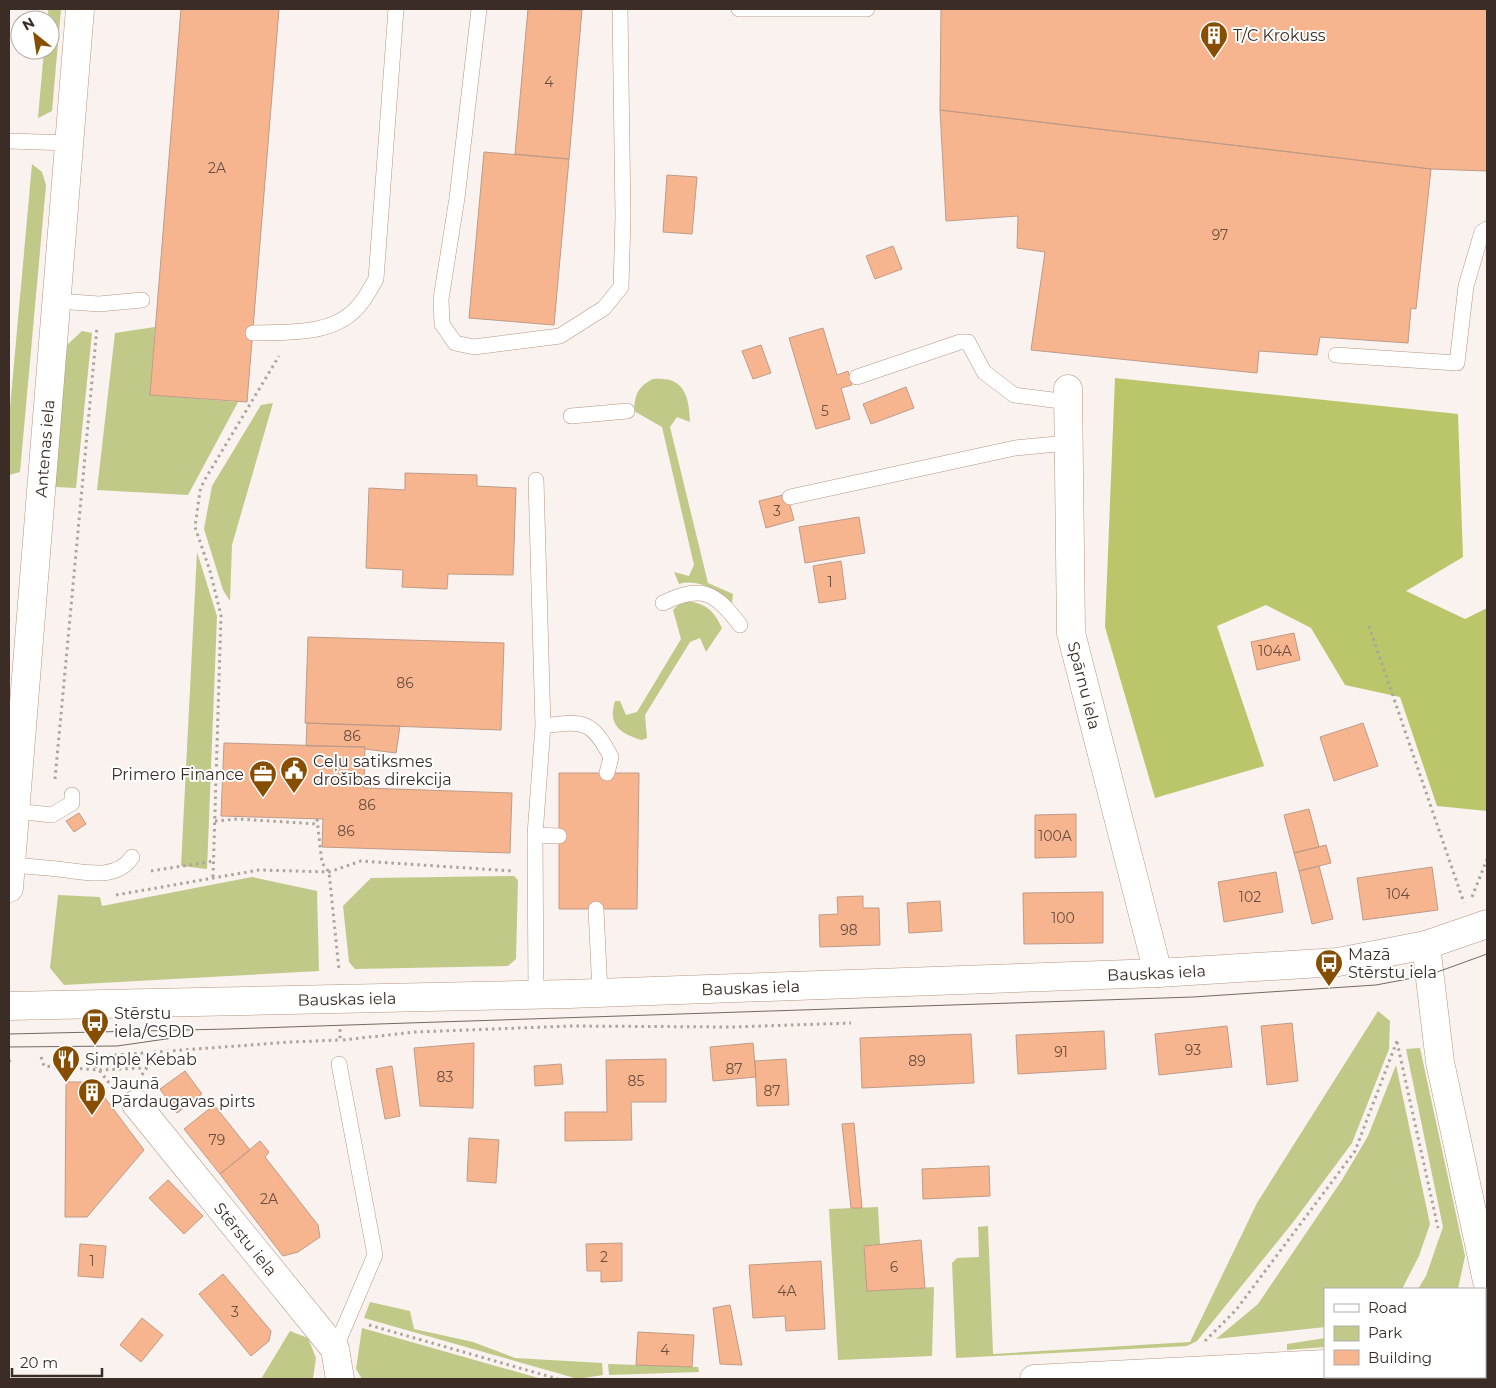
<svg xmlns="http://www.w3.org/2000/svg" width="1496" height="1388" font-family="Montserrat,sans-serif">
<rect width="100%" height="100%" fill="#f9f2ee"/>
<path fill="#c0c987" d="M48 9H61L52 111 38 118 44 50H50Z
M32 164 42 172 46 185 20 472 9 475V419Z
M155 327 150 395 238 402 188 495 97 490 115 333Z
M82 331 92 333 76 488 55 487 67 345Z
M653 379C684 376 689 395 690 422L677 417 670 427 708 583 733 594 732 603C717 591 699 578 679 584L674 572 689 576 694 565 662 427 634 411C635 395 637 387 653 379Z
M273 403 232 545 230 601 223 590 204 529 212 486 261 405Z
M197 552 217 616 207 869 181 866Z
M686 601C706 603 714 611 722 628L706 652 700 638 690 642 645 715 647 738 642 740C622 734 607 726 615 701H620L626 715 637 712 681 639 673 610 680 603Z
M514 876 518 880 516 959 508 966 355 969 349 962 343 906 371 878Z
M252 877 317 891 319 971 64 985 50 968 58 895 100 897 102 906Z
M1378 1011 1390 1021 1389 1049 1352 1143 1294 1221 1197 1341 1187 1346 956 1358 952 1263 957 1258 979 1257 978 1227 988 1226 993 1354 1190 1342 1257 1203Z
M1420 1048 1465 1256 1458 1289H1418L1426 1276 1443 1227 1406 1049Z
M1396 1065 1430 1224 1419 1256 1402 1289H1325V1327L1216 1339 1258 1304 1342 1180 1368 1136Z
M878 1207 880 1244 864 1246 867 1291 934 1287 932 1356 838 1360 829 1209Z
M370 1302 410 1311 414 1329 473 1342 515 1358 602 1363 603 1375 578 1379 364 1318Z
M362 1328 542 1379H362L356 1369Z
M290 1331 308 1338 316 1358 313 1379H261Z
M1325 1338V1347L1287 1350V1344Z
M1485 1353 1487 1379H1384L1389 1377H1485Z
M608 1364 698 1367 699 1372 609 1375Z"/>
<path fill="#bbc66b" d="M1115 378 1458 414 1463 557 1406 591 1465 619 1487 608V811L1437 806 1400 697 1345 685 1311 628 1266 605 1217 626 1264 766 1155 798 1105 627Z"/>
<path fill="#f7b58f" stroke="#be9b88" d="M181 9H279L247 402 150 395Z
M528 9 582 10 569 159 515 154Z
M941 9H1487V171L1431 169 940 110Z
M940 110 1431 169 1416 309 1411 308 1408 343 1320 337 1317 355 1259 351 1257 373 1031 350 1045 252 1017 248 1018 216 946 221Z
M484 152 569 159 554 325 469 318Z
M667 175 697 177 692 234 663 232Z
M893 246 902 269 875 279 866 256Z
M823 328 837 375 848 371 852 385 841 388 850 419 816 429 789 338Z
M761 345 771 373 753 379 742 351Z
M906 387 914 408 871 424 863 404Z
M405 473 477 475V486L516 488 513 575 448 574 447 589 402 587 403 570 366 568 369 488 405 490Z
M787 494 794 520 766 528 759 501Z
M859 517 865 553 805 563 799 527Z
M841 561 846 599 819 603 813 566Z
M1294 633 1300 660 1257 670 1251 642Z
M308 637 504 643 501 730 305 723Z
M307 723 400 726 396 753 365 749V747L306 746Z
M1363 723 1378 766 1334 781 1320 737Z
M224 743 365 747 364 788 512 793 510 853 322 847 323 819 221 816Z
M559 773H639L637 909H559Z
M1309 809 1319 847 1294 853 1284 815Z
M79 813 86 824 74 832 66 821Z
M1076 814V857L1035 858V815Z
M1326 845 1331 863 1299 871 1294 853Z
M1319 866 1333 919 1312 924 1299 871Z
M1432 867 1438 910 1363 920 1357 878Z
M1276 872 1283 912 1224 922 1218 882Z
M1103 892V943L1024 944 1023 893Z
M863 896V908H879L880 945 820 947 819 915 838 914 837 897Z
M940 901 942 931 909 933 907 903Z
M1292 1023 1298 1081 1267 1085 1261 1026Z
M1227 1026 1232 1067 1159 1075 1155 1034Z
M1104 1031 1106 1069 1018 1074 1016 1035Z
M971 1034 974 1083 862 1088 860 1038Z
M474 1043 473 1108 420 1106 414 1048Z
M753 1043 756 1077 713 1081 710 1047Z
M666 1059V1102H631L632 1140 565 1141V1112H607L606 1060Z
M786 1059 789 1105 757 1106 755 1061Z
M561 1064 563 1084 535 1086 534 1066Z
M392 1066 400 1116 385 1119 376 1069Z
M185 1071 202 1094 177 1113 160 1089Z
M66 1082H93L144 1150 87 1217H65Z
M214 1105 250 1150 220 1174 184 1129Z
M854 1123 862 1208H851L842 1124Z
M469 1138 499 1140 496 1183 467 1181Z
M260 1141 269 1152 265 1157 318 1225 320 1237 298 1252 283 1256 220 1174Z
M989 1166 990 1196 923 1199 922 1169Z
M168 1180 203 1216 184 1234 149 1198Z
M921 1240 925 1288 867 1291 864 1246Z
M622 1243V1281L601 1282V1271H587L586 1244Z
M80 1244 106 1246 103 1278 78 1276Z
M821 1261 825 1329 786 1331 785 1316 753 1318 749 1265Z
M223 1274 271 1331 269 1341 251 1356 199 1294Z
M730 1305 742 1365 720 1364 713 1308Z
M142 1318 163 1335 141 1362 120 1345Z
M638 1332 694 1335 692 1367 636 1365Z"/>
<g fill="none" stroke-linecap="round" stroke-linejoin="round">
<g stroke="#b79582" stroke-width="16">
<path id="lane" d="M479 9 457 198 441 299 442 324 455 343 474 347 560 336 604 308 621 287 623 217 620 9
M739 9H867
M9 141 70 143
M57 301 99 304 142 300
M253 333C289 332 337 336 361 303 367 296 371 287 376 279L396 9
M1336 355 1457 363 1466 286 1482 232 1487 229
M857 377 960 342H968L984 372 1014 395 1068 402
M571 416 627 411
M790 497 1015 448 1068 443
M663 603C702 584 715 592 740 625
M543 726C583 721 591 719 611 757L607 773
M15 811 52 815 72 803V795
M535 835 543 726 536 480
M11 865C26 866 42 867 57 869 81 871 116 882 132 857
M596 909 600 992
M536 995 535 835 559 836
M335 1349 375 1255 339 1064"/>
</g>
<g stroke="#b79582" stroke-width="29">
<g id="street">
<path id="s1" d="M1068 389 1071 633 1158 973"/>
<path id="s2" d="M9 888 80 9"/>
<path id="s3" d="M136 1104 335 1349 340 1379"/>
</g>
</g>
<g stroke="#b79582" stroke-width="29">
<g id="secondary">
<path d="M1426 945 1440 1062 1487 1281"/>
<path id="s4" d="M9 1006 569 994 1158 973 1338 962 1426 945 1487 924"/>
<path d="M1034 1379 1325 1364"/>
</g>
</g>
<path stroke="#ada49e" stroke-width="3" stroke-dasharray="2.5 4" stroke-linecap="butt" d="M1369 626 1464 903
M55 779 97 327
M317 819 322 863 329 872 339 970
M215 821 238 819 318 824
M151 871 214 861
M213 877 221 615 210 571 195 527 200 491 204 481 279 356
M116 895 259 870 329 872 361 861 513 871
M1472 897 1487 859
M343 1040 415 1032 570 1026 733 1027 851 1023
M1397 1042 1438 1228
M41 1057 44 1066 98 1070 146 1068
M9 1062 11 1057
M142 1075 157 1052
M113 1088 89 1057 290 1042 340 1040V1027
M369 1325 558 1379
M1205 1341 1236 1310 1355 1151 1397 1041"/>
<use href="#lane" stroke="#fff" stroke-width="15"/>
<use href="#street" stroke="#fff" stroke-width="28"/>
<use href="#secondary" stroke="#fff" stroke-width="28"/>
<path stroke="#756962" stroke-width="1" d="M9 1034 228 1029 1193 997 1376 985 1429 975 1487 954
M9 1047 117 1046 194 1035"/>
</g>
<defs>
<g id="building-pin" transform="scale(1.4375)"><path d="M0 17L-7.5 6A9.5 9.5 0 1 1 7.5 6Z" fill="#874e02" stroke="#fff"/><path d="M-4-6H4V6H1V3H-1V6H-4ZM-2.5-4.3h1.7v1.8h-1.7ZM.8-4.3h1.7v1.8H.8ZM-2.5-1h1.7V.8h-1.7ZM.8-1h1.7V.8H.8Z" fill="#fff"/></g>
<g id="civic-pin" transform="scale(1.4375)"><path d="M0 17L-7.5 6A9.5 9.5 0 1 1 7.5 6Z" fill="#874e02" stroke="#fff"/><path d="M-.6-6.5H3V-4.5H.6V-3L4-1V1h2V6H-6V1h2V-1L-.6-3ZM-1.2 2.5V6h2.4V2.5Z" fill="#fff"/></g>
<g id="office-pin" transform="scale(1.4375)"><path d="M0 17L-7.5 6A9.5 9.5 0 1 1 7.5 6Z" fill="#874e02" stroke="#fff"/><path d="M-6-3h4V-5.5h4V-3h4V5H-6ZM-1-4.5V-3h2v-1.5ZM-6 0V1H6V0Z" fill="#fff"/></g>
<g id="bus-pin" transform="scale(1.4375)"><path d="M0 17L-7.5 6A9.5 9.5 0 1 1 7.5 6Z" fill="#874e02" stroke="#fff"/><path d="M-5-6H5V4H4V6H2V4H-2V6H-4V4H-5ZM-3.5-4V0h7V-4ZM-3.5 1.2v1.5H-2V1.2ZM2 1.2v1.5H3.5V1.2Z" fill="#fff"/></g>
<g id="restaurant-pin" transform="scale(1.4375)"><path d="M0 17L-7.5 6A9.5 9.5 0 1 1 7.5 6Z" fill="#874e02" stroke="#fff"/><path d="M-5-6h1v4h1v-4h1v4h1v-4h1v5L-1.5 .5V6h-2V.5L-5-1ZM5-6V6H3V1.5H1.5Q1.5-4 5-6Z" fill="#fff"/></g>
</defs>
<g fill-rule="evenodd">
<use href="#building-pin" x="1214" y="35"/>
<use href="#civic-pin" x="294" y="770"/>
<use href="#office-pin" x="263" y="774"/>
<use href="#bus-pin" x="1329" y="963"/>
<use href="#bus-pin" x="95" y="1022"/>
<use href="#restaurant-pin" x="66" y="1059"/>
<use href="#building-pin" x="92" y="1092"/>
</g>
<g text-anchor="middle" stroke-width="4" stroke-linejoin="round" paint-order="stroke">
<g font-size="14" fill="#6a4f40">
<text x="549" y="87">4</text>
<text x="217" y="173">2A</text>
<text x="1220" y="240">97</text>
<text x="825" y="416">5</text>
<text x="777" y="516">3</text>
<text x="830" y="587">1</text>
<text x="1275" y="656">104A</text>
<text x="405" y="688">86</text>
<text x="352" y="741">86</text>
<text x="367" y="810">86</text>
<text x="346" y="836">86</text>
<text x="1055" y="841">100A</text>
<text x="1398" y="899">104</text>
<text x="1250" y="902">102</text>
<text x="1063" y="923">100</text>
<text x="849" y="935">98</text>
<text x="1193" y="1055">93</text>
<text x="1061" y="1057">91</text>
<text x="917" y="1066">89</text>
<text x="734" y="1074">87</text>
<text x="445" y="1082">83</text>
<text x="636" y="1086">85</text>
<text x="772" y="1096">87</text>
<text x="217" y="1145">79</text>
<text x="269" y="1204">2A</text>
<text x="604" y="1262">2</text>
<text x="92" y="1266">1</text>
<text x="894" y="1272">6</text>
<text x="787" y="1296">4A</text>
<text x="235" y="1317">3</text>
<text x="665" y="1355">4</text>
</g>
<g font-size="16" fill="#3b2d25" stroke="#fff" text-anchor="start">
<text x="1233" y="41">T/C Krokuss</text>
<text x="313" y="767">Ceļu satiksmes<tspan x="313" dy="18">drošības direkcija</tspan></text>
<text x="244" y="780" text-anchor="end">Primero Finance</text>
<text x="1348" y="960">Mazā<tspan x="1348" dy="18">Stērstu iela</tspan></text>
<text x="114" y="1019">Stērstu<tspan x="114" dy="18">iela/CSDD</tspan></text>
<text x="85" y="1065">Simple Kebab</text>
<text x="111" y="1089">Jaunā<tspan x="111" dy="18">Pārdaugavas pirts</tspan></text>
</g>
<g font-size="16" fill="#3b2d25" stroke="#fff">
<text dy="6" stroke="none"><textPath href="#s2" startOffset="441">Antenas iela</textPath></text>
<text dy="6" stroke="none"><textPath href="#s1" startOffset="298">Spārnu iela</textPath></text>
<text dy="6" stroke="none"><textPath href="#s4" startOffset="1148">Bauskas iela</textPath></text>
<text dy="6" stroke="none"><textPath href="#s4" startOffset="742">Bauskas iela</textPath></text>
<text dy="6" stroke="none"><textPath href="#s4" startOffset="338">Bauskas iela</textPath></text>
<text dy="6" stroke="none"><textPath href="#s3" startOffset="174">Stērstu iela</textPath></text>
</g>
</g>
<rect width="1496" height="1388" fill="none" stroke="#3b2d25" stroke-width="20"/>
<rect x="1324" y="1288" width="162" height="90" fill="#ffffff" stroke="#b1aba8"/>
<rect x="1334" y="1304" width="25" height="8" fill="#ffffff" stroke="#b1aba8"/>
<text x="1368" y="1313" font-size="15" fill="#3b2d25">Road</text>
<rect x="1334" y="1326" width="25" height="15" fill="#c0c987" stroke="#b1aba8"/>
<text x="1368" y="1338" font-size="15" fill="#3b2d25">Park</text>
<rect x="1334" y="1350" width="25" height="15" fill="#f7b58f" stroke="#b1aba8"/>
<text x="1368" y="1363" font-size="15" fill="#3b2d25">Building</text>
<g transform="translate(35 35) rotate(330)"><circle r="24" fill="#ffffff" stroke="#b1aba8"/>
<path d="M0-4L9 19L0 12L-9 19Z" fill="#874e02"/>
<text y="-8" font-size="14" font-weight="bold" text-anchor="middle" fill="#3b2d25">N</text>
</g>
<path d="M12 1368v8h90v-8" fill="none" stroke="#3b2d25" stroke-width="2.5"/>
<text x="20" y="1368" font-size="15" fill="#3b2d25" stroke="#ffffff" stroke-width="4" paint-order="stroke">20 m</text>
</svg>
